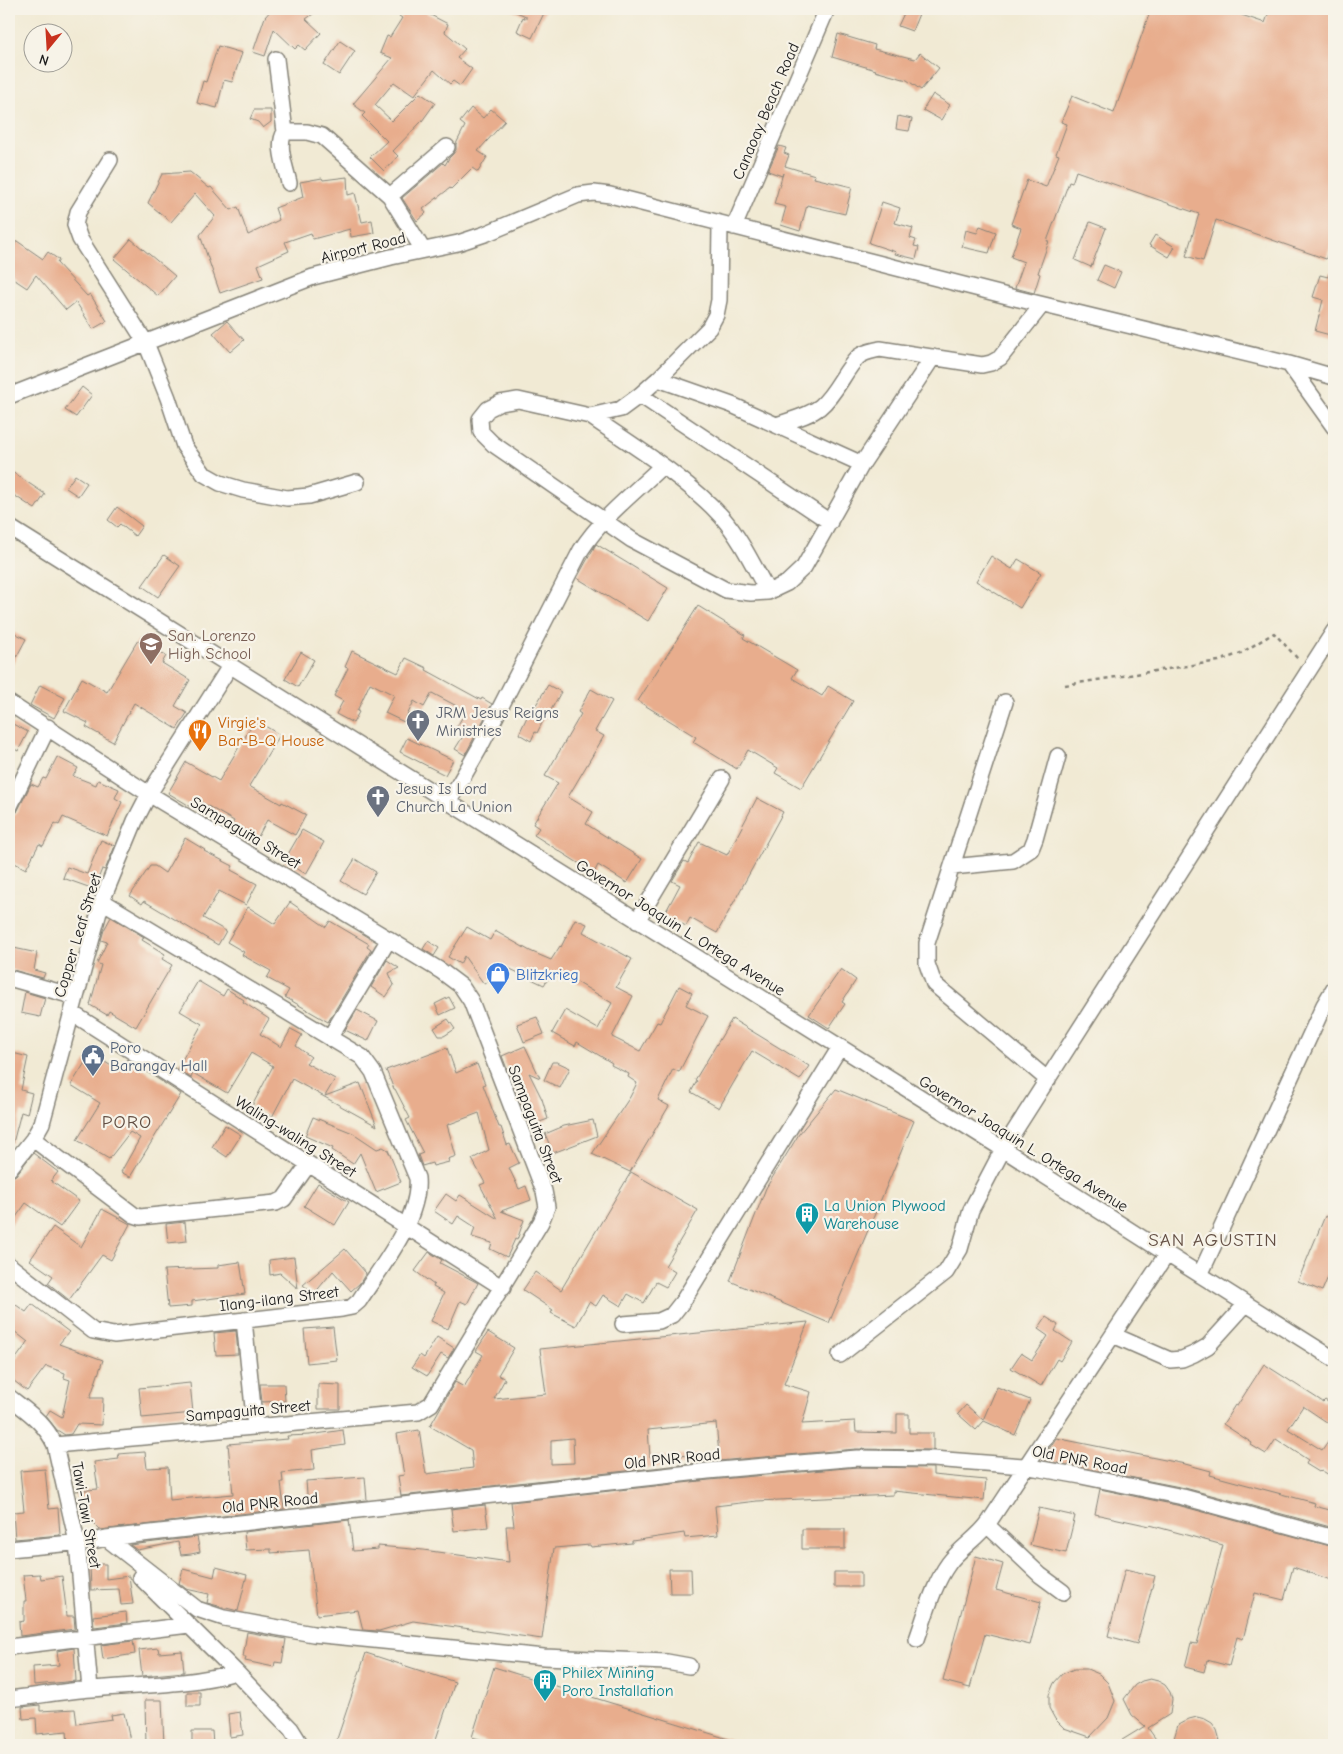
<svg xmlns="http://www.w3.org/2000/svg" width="1343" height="1754" font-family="'Comic Neue',sans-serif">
<rect width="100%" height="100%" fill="#f7f3e8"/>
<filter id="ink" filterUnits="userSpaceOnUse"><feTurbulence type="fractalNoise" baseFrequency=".02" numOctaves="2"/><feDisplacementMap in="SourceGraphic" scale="10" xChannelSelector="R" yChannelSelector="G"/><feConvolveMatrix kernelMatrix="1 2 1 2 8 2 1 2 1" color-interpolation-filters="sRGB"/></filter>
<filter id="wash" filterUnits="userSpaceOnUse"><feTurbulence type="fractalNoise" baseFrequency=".0096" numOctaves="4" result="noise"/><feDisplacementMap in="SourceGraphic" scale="20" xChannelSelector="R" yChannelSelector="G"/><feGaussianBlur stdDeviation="1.12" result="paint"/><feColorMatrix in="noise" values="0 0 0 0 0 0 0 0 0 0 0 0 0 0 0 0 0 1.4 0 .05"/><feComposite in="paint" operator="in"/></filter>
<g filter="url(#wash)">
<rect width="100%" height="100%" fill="#f1ead4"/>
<g id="blocks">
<path fill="#e8ad8d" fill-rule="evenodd" d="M272 9H320L306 19 321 33 305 50 299 45 295 49 274 29 265 56 253 52 265 17Z
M404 9H419L448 24 445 32 465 49 457 58 472 69 460 86 453 81 450 84 434 70 414 96 394 82 375 105 392 121 420 93 435 103 422 121 393 151 398 156 384 171 370 157 387 141 362 116 365 113 353 104 392 58 380 53 387 36 390 37 402 18 399 16Z
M509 9H546L532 38 517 31 523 17 526 19V16Z
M906 9H921L912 31 898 26Z
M1151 9H1224L1265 23 1270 9H1334V236L1326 259 1216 220 1203 261 1186 256 1199 214 1076 171 1072 183 1069 182 1047 241H1049L1038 273 1040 274 1034 293 1015 288 1024 262 1011 257 1021 228 1011 224 1027 180 1046 187 1059 155 1056 154 1067 124 1061 122 1072 96 1114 113Z
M838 34 875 45 874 49 915 59 920 53 939 68 921 90 907 80 875 71 876 70 832 57Z
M340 41 355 51 339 75 324 65Z
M218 46 242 53 232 82 224 80 217 108 197 103 203 81 206 82Z
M933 94 950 105 941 120 923 110Z
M471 108 483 118 491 109 505 121 478 151 487 157 478 172 472 168 451 189 450 188 423 209 426 213 417 221 402 198 443 163 445 165 449 158 453 154 456 150V144L465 126 460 122Z
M254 110H271V122L263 128 258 122 250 119Z
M898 116 912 119 909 131 896 129Z
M779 146 786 148 784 153 789 155 785 166 815 175 814 178 852 187 845 214 807 205 800 231 781 225 786 207 774 204 783 173 782 176 768 171Z
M190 172 209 188 211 187 231 210 238 207 248 235 279 220 275 208 303 197 300 182 322 178 323 180 347 177 348 195 355 193 362 222 372 220 374 233 351 237 350 229 313 239 311 233 285 242 289 251 258 265 263 278 220 293 200 235 215 216 195 194 171 222 148 203 162 174Z
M882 202 900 208 895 223 913 228 910 238 916 240 914 246 919 247 916 259 895 254 896 252 869 243Z
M1090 222 1106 228 1091 267 1075 260Z
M980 226 996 232 989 253 962 247 966 230 977 233Z
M1155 235 1175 247 1169 257 1149 245Z
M131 239 175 276 158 296 114 259Z
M17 241 43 259 48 252 59 260 57 263 87 296 90 294 107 321 93 329 76 302 66 310 36 275 27 288 9 276V253Z
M1104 265 1121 272 1114 288 1097 280Z
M1330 271 1334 272V336L1315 331 1323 300 1313 297 1320 275 1328 277Z
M227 321 244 340 230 352 213 333Z
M82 387 92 395 76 417 65 410Z
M9 470 45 494 35 509 9 492Z
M75 475 87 483 78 496 66 488Z
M117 507 142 526 135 536 120 524 117 527 108 520Z
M596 544 668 588 648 621 577 578Z
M164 555 180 566 158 597 142 586Z
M991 556 1012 569 1018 559 1041 573 1020 608 976 581Z
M698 606 745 635 743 638 797 670 792 678 822 696 828 686 853 701 801 788 775 773 778 768 748 750 737 769 693 742 696 737 638 701Z
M9 630 26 639 9 671Z
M138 640 166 656 162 663 190 680 175 706 187 713 177 729 134 703 113 742 86 727 88 723 64 711 82 678 107 692Z
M352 651 398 673 406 658 427 668 426 670 481 700 482 698 492 704 465 755 455 749 465 733 456 728 466 711 432 693 424 707 414 701 404 722 385 713 394 695 370 683 357 711 359 712 353 723 336 714 343 701 334 696 348 668 345 667Z
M301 652 314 660 298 687 285 679Z
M40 685 65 698 54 718 30 705Z
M548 685 561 692 547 717H545L537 733 535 732 531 741 519 734 526 719 530 712 531 713Z
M591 689 612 701 595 731 604 736 568 797 593 812 586 824 642 859 627 883 598 865 594 873 534 835 539 828 533 824 558 783 545 776 581 714 578 712Z
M255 720 280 735 249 786 281 804 282 802 306 815 295 835 267 820 254 844 229 830 234 821 199 801 195 809 168 793 186 762 219 781Z
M9 722 28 732 18 751 9 746Z
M407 738 453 760 445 775 400 752Z
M57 757 78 768 73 776 96 785 98 780 119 789 115 798 122 802 107 836 63 817 59 825 55 823 43 846 39 844 26 869 9 860V823L12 817 17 812 31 784 38 787 43 778 46 779Z
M757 798 783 812 717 933 690 918 686 926 664 915 680 885 672 881 684 861 688 863 699 842 727 855Z
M302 830 324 842 306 874 284 861Z
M185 838 205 850 204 851 233 866 231 870 257 884 246 905 219 891 203 918 226 931 218 945 144 901 142 904 130 896 150 866H155L165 873Z
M101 840 115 846 105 870 102 869 94 889 63 878 67 867 87 874Z
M355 859 376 872 363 894 341 881Z
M290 902 326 927 330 921 369 944 367 947 371 950 328 1022 285 997 289 990 267 978 271 971 242 955 244 952 227 942 248 907 275 924Z
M111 917 144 937 142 940 165 954 162 959 172 965 136 1027 109 1011 107 1015 90 1005 101 965 97 963 107 942 101 940 104 930Z
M575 919 587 924 583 932 632 959 616 987 633 996 612 1037 640 1051 657 1022 660 1023 679 986 692 993 686 1005 708 1016 679 1072 673 1069 658 1100 669 1106 630 1172 592 1154 630 1097 637 1083 628 1077 629 1074 611 1065 612 1063 577 1042 575 1046 552 1033 565 1010 598 1029 612 1003 565 975 562 979 552 973 544 985 506 967 504 971 484 984 464 956 460 964 448 957 467 927 490 940 495 931 530 951 551 960 560 946 561 947Z
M428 941 439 948 434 956 423 949Z
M9 947 37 953 34 970 45 973 43 978 9 969Z
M387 960 399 968 389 973 394 985 386 997 371 987Z
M841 969 856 980 842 1002 845 1004 829 1028 809 1015Z
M198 981 223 996 227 989 244 1000 243 1002 269 1019 260 1034 281 1047 291 1029 302 1035 296 1046 311 1057 306 1063 335 1079 325 1096 360 1083 377 1126 292 1079 272 1117 252 1106 273 1066 251 1053 227 1093 193 1073 191 1078 177 1069 202 1024 180 1011Z
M25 992 45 998 40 1017 21 1013Z
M449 997 455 1008 440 1015 435 1004Z
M357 1010 378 1021 368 1041 345 1030Z
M537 1017 544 1034 524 1042 517 1024Z
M448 1019 455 1029 444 1036H439L434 1028Z
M732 1019 809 1066 800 1080 752 1051 719 1108 691 1092 697 1081 695 1080Z
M525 1046 540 1078 529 1073 542 1099 548 1119 529 1126 502 1056Z
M447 1048 456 1073 477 1064 485 1084 483 1085 499 1127H501L507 1145 510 1144 519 1163 509 1168 519 1189 526 1186 531 1200 501 1211 524 1220 517 1240 515 1239 507 1257 490 1249 492 1243 472 1237 475 1227 458 1216 453 1224 434 1211 446 1194 456 1201 460 1195 498 1219 480 1185 485 1183 472 1159 489 1150 479 1113 447 1125 456 1156 448 1159 449 1162 433 1166 432 1163 422 1166 418 1155 423 1153 406 1120 410 1118 395 1089H394L386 1070Z
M9 1052 28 1057 21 1090 32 1093 27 1114 21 1112 13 1143H9Z
M91 1053 119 1071 127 1059 181 1094 130 1177 121 1172 140 1138 130 1132 109 1159 77 1140 100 1103 71 1085Z
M552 1062H557L570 1068 560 1088 544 1080Z
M836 1089 914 1121 829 1323 730 1281 766 1188 799 1134Z
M313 1117 353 1133 377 1149 383 1147 388 1150 401 1182 376 1192 360 1153 353 1164 332 1150 333 1148 305 1136Z
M593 1120 597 1136 553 1153 545 1134 564 1126Z
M225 1125 241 1135 227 1157 212 1147Z
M33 1153 58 1172 51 1181 79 1201 60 1227 26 1203 9 1227V1178L16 1175Z
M631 1172 698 1210 665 1266 675 1272 666 1287 656 1282 644 1303 628 1294 621 1306 603 1295 596 1306 589 1302 576 1326 551 1313 553 1310 523 1290 535 1272 561 1290Z
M318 1183 349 1202 335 1225 304 1206Z
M102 1209 130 1224 111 1260 102 1255 69 1300 48 1283 53 1276 30 1260 53 1227 81 1247Z
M1325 1216 1334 1220V1263L1322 1291 1298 1281Z
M185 1222 187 1241 168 1243 166 1224Z
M345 1249 366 1273 360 1283 351 1291 333 1271 314 1294 303 1285Z
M429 1252 442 1260 440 1263 478 1283 467 1304 460 1301 448 1329 431 1321 444 1293 433 1287 434 1285 415 1271Z
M294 1257 298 1289 280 1273 270 1275 269 1260Z
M240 1262 245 1294 192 1301V1306L168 1308 164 1270 218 1268V1265Z
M9 1300 26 1312 32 1304 69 1332 59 1344 103 1360 90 1398H103L102 1425 77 1424 71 1434 65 1435 57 1430 46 1416 50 1410 62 1417 70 1380 64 1378 65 1373 46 1366 27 1391 9 1377V1368L28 1342 9 1327Z
M1046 1317 1058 1325 1055 1331 1072 1342 1060 1361 1057 1359 1041 1386 1011 1368 1021 1353 1032 1360 1048 1336 1038 1329Z
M808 1322 784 1384 811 1392 802 1424 855 1421 856 1432 897 1433V1414H909V1433H933V1450L856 1449 707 1462 401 1496 398 1476 404 1475 397 1434 419 1430 426 1474 473 1468 471 1450 430 1426 455 1382 464 1387 483 1355 476 1351 488 1332 514 1348 498 1375 505 1379 494 1399 546 1394 540 1349ZM716 1423 719 1454 650 1457 648 1430ZM573 1438 574 1463 551 1464V1440Z
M333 1327 337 1360 307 1363 304 1329Z
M236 1331 238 1354 216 1355 214 1333Z
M437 1337 454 1348 448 1358 441 1354 427 1376 412 1367 420 1355 424 1358Z
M1264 1364 1323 1402 1325 1400 1334 1406V1427L1303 1406 1288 1429 1322 1450 1334 1432V1478L1321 1470 1319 1472 1306 1464 1308 1460 1276 1439 1266 1454 1251 1445 1252 1443 1223 1424 1235 1405 1237 1406Z
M190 1383 193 1413 142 1418 139 1388Z
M260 1384H284L285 1401 262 1402Z
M318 1384 340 1385V1409H318Z
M997 1387 1030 1400 1015 1435 984 1421 976 1430 958 1414 966 1405 983 1420Z
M343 1430 345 1445 312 1450 314 1470 282 1473 283 1482H281L284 1509 100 1530 79 1509 75 1491 98 1489 94 1462 119 1459 118 1454 145 1452 147 1468 168 1467 170 1500 233 1494 228 1444 288 1439 287 1436 310 1435Z
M1056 1438 1185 1464 1211 1471 1210 1475 1315 1503 1314 1506 1334 1511V1528L1185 1488 1042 1460Z
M857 1467 933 1468V1475L986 1480 984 1500 893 1491V1495L757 1501 715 1506 718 1535 685 1538 684 1533 632 1541V1543L591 1547 590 1545 554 1548 542 1639 413 1621 379 1631 363 1630 358 1610 317 1615 309 1550 271 1553V1549L246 1550 244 1532 349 1520 353 1551 378 1549V1546L423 1550 509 1562 506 1526H514L511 1502 709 1480Z
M45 1469 49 1509 58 1508 60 1535 15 1539 13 1512 24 1511 20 1471Z
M365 1477 367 1500 308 1506 306 1481Z
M1100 1489 1181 1506 1334 1547V1581L1293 1567 1284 1600 1255 1593 1243 1639 1237 1637 1229 1666 1207 1660 1204 1672 1185 1667 1191 1643 1197 1644 1223 1545 1150 1525V1526L1095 1514Z
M485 1505 488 1527 454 1531 451 1509Z
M1039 1508 1075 1516 1066 1553 1030 1545Z
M802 1529H845V1549H802Z
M197 1537 200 1552 191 1554 181 1555 178 1542 137 1550 130 1545Z
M976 1556 1003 1564 996 1590 1041 1602 1030 1645 985 1634 970 1688 943 1681Z
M90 1564H106V1579L129 1576 133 1604 121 1605 119 1589 91 1590Z
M216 1567 247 1575 238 1611 207 1603 209 1594 186 1589 179 1583 183 1569 214 1577Z
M669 1569H691L692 1593H670Z
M1125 1569 1155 1576 1137 1644 1108 1636Z
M834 1572H861V1587H834Z
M40 1574 41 1579 62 1576 67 1616H74L75 1629 20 1636 19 1622 24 1621V1601H26L23 1575Z
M126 1612 127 1623 94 1627 93 1616Z
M247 1632 286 1639 282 1663 275 1662 274 1667 245 1661 246 1657H243Z
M133 1641 135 1654 103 1659 101 1645Z
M74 1648 76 1681 34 1685 33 1667 59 1665 57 1651Z
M158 1648 159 1653 182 1651 184 1672 142 1676 139 1650Z
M366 1653 455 1682 434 1745H335Z
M494 1667 738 1742V1745H499L472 1737Z
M1074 1669H1087L1099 1674 1108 1683 1115 1701 1108 1718 1090 1737 1064 1728 1055 1719 1049 1708V1695L1054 1683 1062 1674Z
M1150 1679 1158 1681 1165 1685 1170 1692 1172 1699 1170 1714 1148 1728 1160 1745H1114L1145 1726 1132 1715 1124 1699 1135 1685 1142 1681Z
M187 1692H200V1706H187Z
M145 1700H162L164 1745H146Z
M40 1705V1711L75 1709 77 1724 112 1719 111 1715 124 1713 131 1745H68L67 1731 37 1734 36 1718 23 1719 22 1707Z
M240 1712 243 1735 230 1737 228 1714Z
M1197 1717 1205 1719 1212 1723 1217 1730 1219 1737 1218 1745H1172L1178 1725 1189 1719Z
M192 1731H212L213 1745H192Z"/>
</g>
</g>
<g filter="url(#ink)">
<use href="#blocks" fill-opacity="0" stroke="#868378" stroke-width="1"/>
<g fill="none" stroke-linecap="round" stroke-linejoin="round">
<g stroke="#868378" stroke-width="18">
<path id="minor" d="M276 59 285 132C276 145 286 168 289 183
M285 132H307L322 136 390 196 423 250
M110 160 78 212 75 225 80 239 146 343 168 398 184 446 204 474 220 483 243 490 287 498 309 496 357 482
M390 196 447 147
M734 227 827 9
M1289 364 1334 427
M658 379 732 405 862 464 804 567 787 583 768 592 751 593 726 590 632 540 493 444 481 432 480 419 488 409 500 403 518 400 590 416 621 409 640 395 658 379 709 328 716 315 719 300 720 224
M640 395 830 522
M9 396 313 277 391 257 458 243 485 234 578 195 594 193 610 195 1015 298 1289 364 1334 377
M590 416C633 446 687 478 722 517 741 539 754 567 768 592
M776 425C790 420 807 417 820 407 836 394 844 371 858 357 864 352 872 351 880 349L982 365 991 363 1000 358 1042 305
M862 464 933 357
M9 527 1003 1149 1167 1254 1334 1359
M1005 702 927 943V964L934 984 1048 1080
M9 703 149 794 441 971 461 986 471 1001 544 1191 547 1207 541 1222 431 1404 418 1412 55 1445
M448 803 479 749 581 550C602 517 634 493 662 466
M9 808 48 727
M952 867 1013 861 1031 849 1035 839 1058 756
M637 921 722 779
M9 978 76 997
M72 1013 503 1288
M330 1037 389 939
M33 1139 134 1215 140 1217 276 1203 284 1199 308 1165
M9 1169 33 1139 42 1123 102 901 135 821 149 794 230 666
M9 1265 93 1331 114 1335 342 1309 352 1307 359 1301C380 1268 421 1219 417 1178L373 1072 362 1057 102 901
M1200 1275 1324 1005 1334 988
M244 1320 255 1427
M623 1324 659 1321 672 1315 683 1301 840 1047
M1113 1335 1170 1360 1182 1359 1194 1354 1208 1346 1246 1304
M840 1355 946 1272 960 1249 971 1210 1003 1149 1334 631
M9 1397C28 1412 45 1423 55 1445L77 1542 90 1689
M987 1525 1040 1575 1063 1592
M106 1538 197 1609 224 1618 313 1634 544 1657 667 1662 689 1666
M9 1549 93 1541 106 1538 708 1471 857 1458 933 1459 1024 1466 1081 1476 1183 1497 1334 1538
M140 1577 236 1672
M917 1639C926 1614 933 1585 949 1563 960 1548 978 1538 989 1522 1048 1433 1107 1343 1167 1254
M9 1647 189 1625
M9 1699C37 1696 64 1691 92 1689 138 1685 192 1685 236 1672L291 1729 301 1745"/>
</g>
<path stroke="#868378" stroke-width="2.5" stroke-dasharray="4 4" stroke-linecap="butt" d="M1065 685 1219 661 1241 653 1274 633 1298 659"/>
<use href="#minor" stroke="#fff" stroke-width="15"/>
</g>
</g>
<defs>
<g id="school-pin" transform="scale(1.25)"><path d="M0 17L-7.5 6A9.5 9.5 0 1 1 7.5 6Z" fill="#8d6e63" stroke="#f7f3e8"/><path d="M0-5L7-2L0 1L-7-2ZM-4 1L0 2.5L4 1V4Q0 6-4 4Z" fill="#fff"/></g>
<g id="church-pin" transform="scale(1.25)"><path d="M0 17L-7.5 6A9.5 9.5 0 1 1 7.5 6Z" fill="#6b7280" stroke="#f7f3e8"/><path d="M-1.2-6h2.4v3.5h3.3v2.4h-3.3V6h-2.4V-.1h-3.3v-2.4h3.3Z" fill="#fff"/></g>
<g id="restaurant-pin" transform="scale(1.25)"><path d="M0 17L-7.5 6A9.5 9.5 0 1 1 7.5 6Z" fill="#e8710a" stroke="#f7f3e8"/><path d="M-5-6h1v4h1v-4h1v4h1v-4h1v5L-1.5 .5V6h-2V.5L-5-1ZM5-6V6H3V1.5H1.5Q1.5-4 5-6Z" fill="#fff"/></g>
<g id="shop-pin" transform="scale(1.25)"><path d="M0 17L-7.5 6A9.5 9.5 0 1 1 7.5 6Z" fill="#3f7fe0" stroke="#f7f3e8"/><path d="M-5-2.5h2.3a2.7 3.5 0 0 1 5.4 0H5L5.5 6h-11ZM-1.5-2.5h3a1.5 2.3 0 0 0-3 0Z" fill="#fff"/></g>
<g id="civic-pin" transform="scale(1.25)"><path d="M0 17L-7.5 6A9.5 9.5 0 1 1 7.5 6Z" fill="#5c6f8a" stroke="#f7f3e8"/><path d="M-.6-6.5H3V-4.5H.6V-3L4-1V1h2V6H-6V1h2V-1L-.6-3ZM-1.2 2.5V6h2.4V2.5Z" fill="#fff"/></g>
<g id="building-pin" transform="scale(1.25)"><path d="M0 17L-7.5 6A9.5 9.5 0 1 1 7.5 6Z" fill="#0f9aa8" stroke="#f7f3e8"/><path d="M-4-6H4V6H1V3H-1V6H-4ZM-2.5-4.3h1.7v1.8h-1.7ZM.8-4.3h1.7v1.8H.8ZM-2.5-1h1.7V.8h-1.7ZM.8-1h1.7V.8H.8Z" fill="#fff"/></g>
</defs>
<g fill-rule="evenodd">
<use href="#school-pin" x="151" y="644"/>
<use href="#church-pin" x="418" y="721"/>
<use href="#restaurant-pin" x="200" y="731"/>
<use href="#church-pin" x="378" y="797"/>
<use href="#shop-pin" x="498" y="974"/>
<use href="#civic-pin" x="93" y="1056"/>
<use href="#building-pin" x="807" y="1214"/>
<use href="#building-pin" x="545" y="1681"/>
</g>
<g text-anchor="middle" stroke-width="4.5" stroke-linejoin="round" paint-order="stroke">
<g font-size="16" fill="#1c1c1c" stroke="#f7f3e8">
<text transform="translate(765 111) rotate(-67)" y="6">Canaoay Beach Road</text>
<text transform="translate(363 247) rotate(-14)" y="6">Airport Road</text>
<text transform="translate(246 832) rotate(31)" y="6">Sampaguita Street</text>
<text transform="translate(681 927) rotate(32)" y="6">Governor Joaquin L. Ortega Avenue</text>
<text transform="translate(77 935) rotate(-73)" y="6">Copper Leaf Street</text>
<text transform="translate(536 1124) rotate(69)" y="6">Sampaguita Street</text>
<text transform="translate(296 1136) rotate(32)" y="6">Waling-waling Street</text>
<text transform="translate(1024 1143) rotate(32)" y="6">Governor Joaquin L. Ortega Avenue</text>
<text transform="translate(279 1298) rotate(-7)" y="6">Ilang-ilang Street</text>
<text transform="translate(248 1410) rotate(-5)" y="6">Sampaguita Street</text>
<text transform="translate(672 1458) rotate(-6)" y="6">Old PNR Road</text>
<text transform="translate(1080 1459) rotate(11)" y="6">Old PNR Road</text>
<text transform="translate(270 1502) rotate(-6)" y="6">Old PNR Road</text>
<text transform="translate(87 1515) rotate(80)" y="6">Tawi-Tawi Street</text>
</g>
<g font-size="16" fill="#785e54" stroke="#f7f3e8" text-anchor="start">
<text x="168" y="641">San. Lorenzo<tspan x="168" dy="18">High School</tspan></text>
</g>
<g font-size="16" fill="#5b616d" stroke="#f7f3e8" text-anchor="start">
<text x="436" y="718">JRM Jesus Reigns<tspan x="436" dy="18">Ministries</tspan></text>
<text x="396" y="794">Jesus Is Lord<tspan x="396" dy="18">Church La Union</tspan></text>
</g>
<g font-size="16" fill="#c56008" stroke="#f7f3e8" text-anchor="start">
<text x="218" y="728">Virgie's<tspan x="218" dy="18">Bar-B-Q House</tspan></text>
</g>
<g font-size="16" fill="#366cbe" stroke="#f7f3e8" text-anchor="start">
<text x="516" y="980">Blitzkrieg</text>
</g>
<g font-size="16" fill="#4e5e75" stroke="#f7f3e8" text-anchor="start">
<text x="110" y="1053">Poro<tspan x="110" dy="18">Barangay Hall</tspan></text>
</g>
<g font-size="16" fill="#0d838f" stroke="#f7f3e8" text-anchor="start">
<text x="824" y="1211">La Union Plywood<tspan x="824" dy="18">Warehouse</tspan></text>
<text x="562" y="1678">Philex Mining<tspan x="562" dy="18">Poro Installation</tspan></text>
</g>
<g font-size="19" letter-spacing="1" fill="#634f44" stroke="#f7f3e8">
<text x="127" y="1128">PORO</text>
<text x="1213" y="1246">SAN AGUSTIN</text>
</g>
</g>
<rect width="1343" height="1754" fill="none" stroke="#f7f3e8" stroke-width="30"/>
<g transform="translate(48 48) rotate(198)"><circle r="24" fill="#f7f3e8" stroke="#9f9d96"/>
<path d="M0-4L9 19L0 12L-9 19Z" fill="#c8321e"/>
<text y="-8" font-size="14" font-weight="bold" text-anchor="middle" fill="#1c1c1c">N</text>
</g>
</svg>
